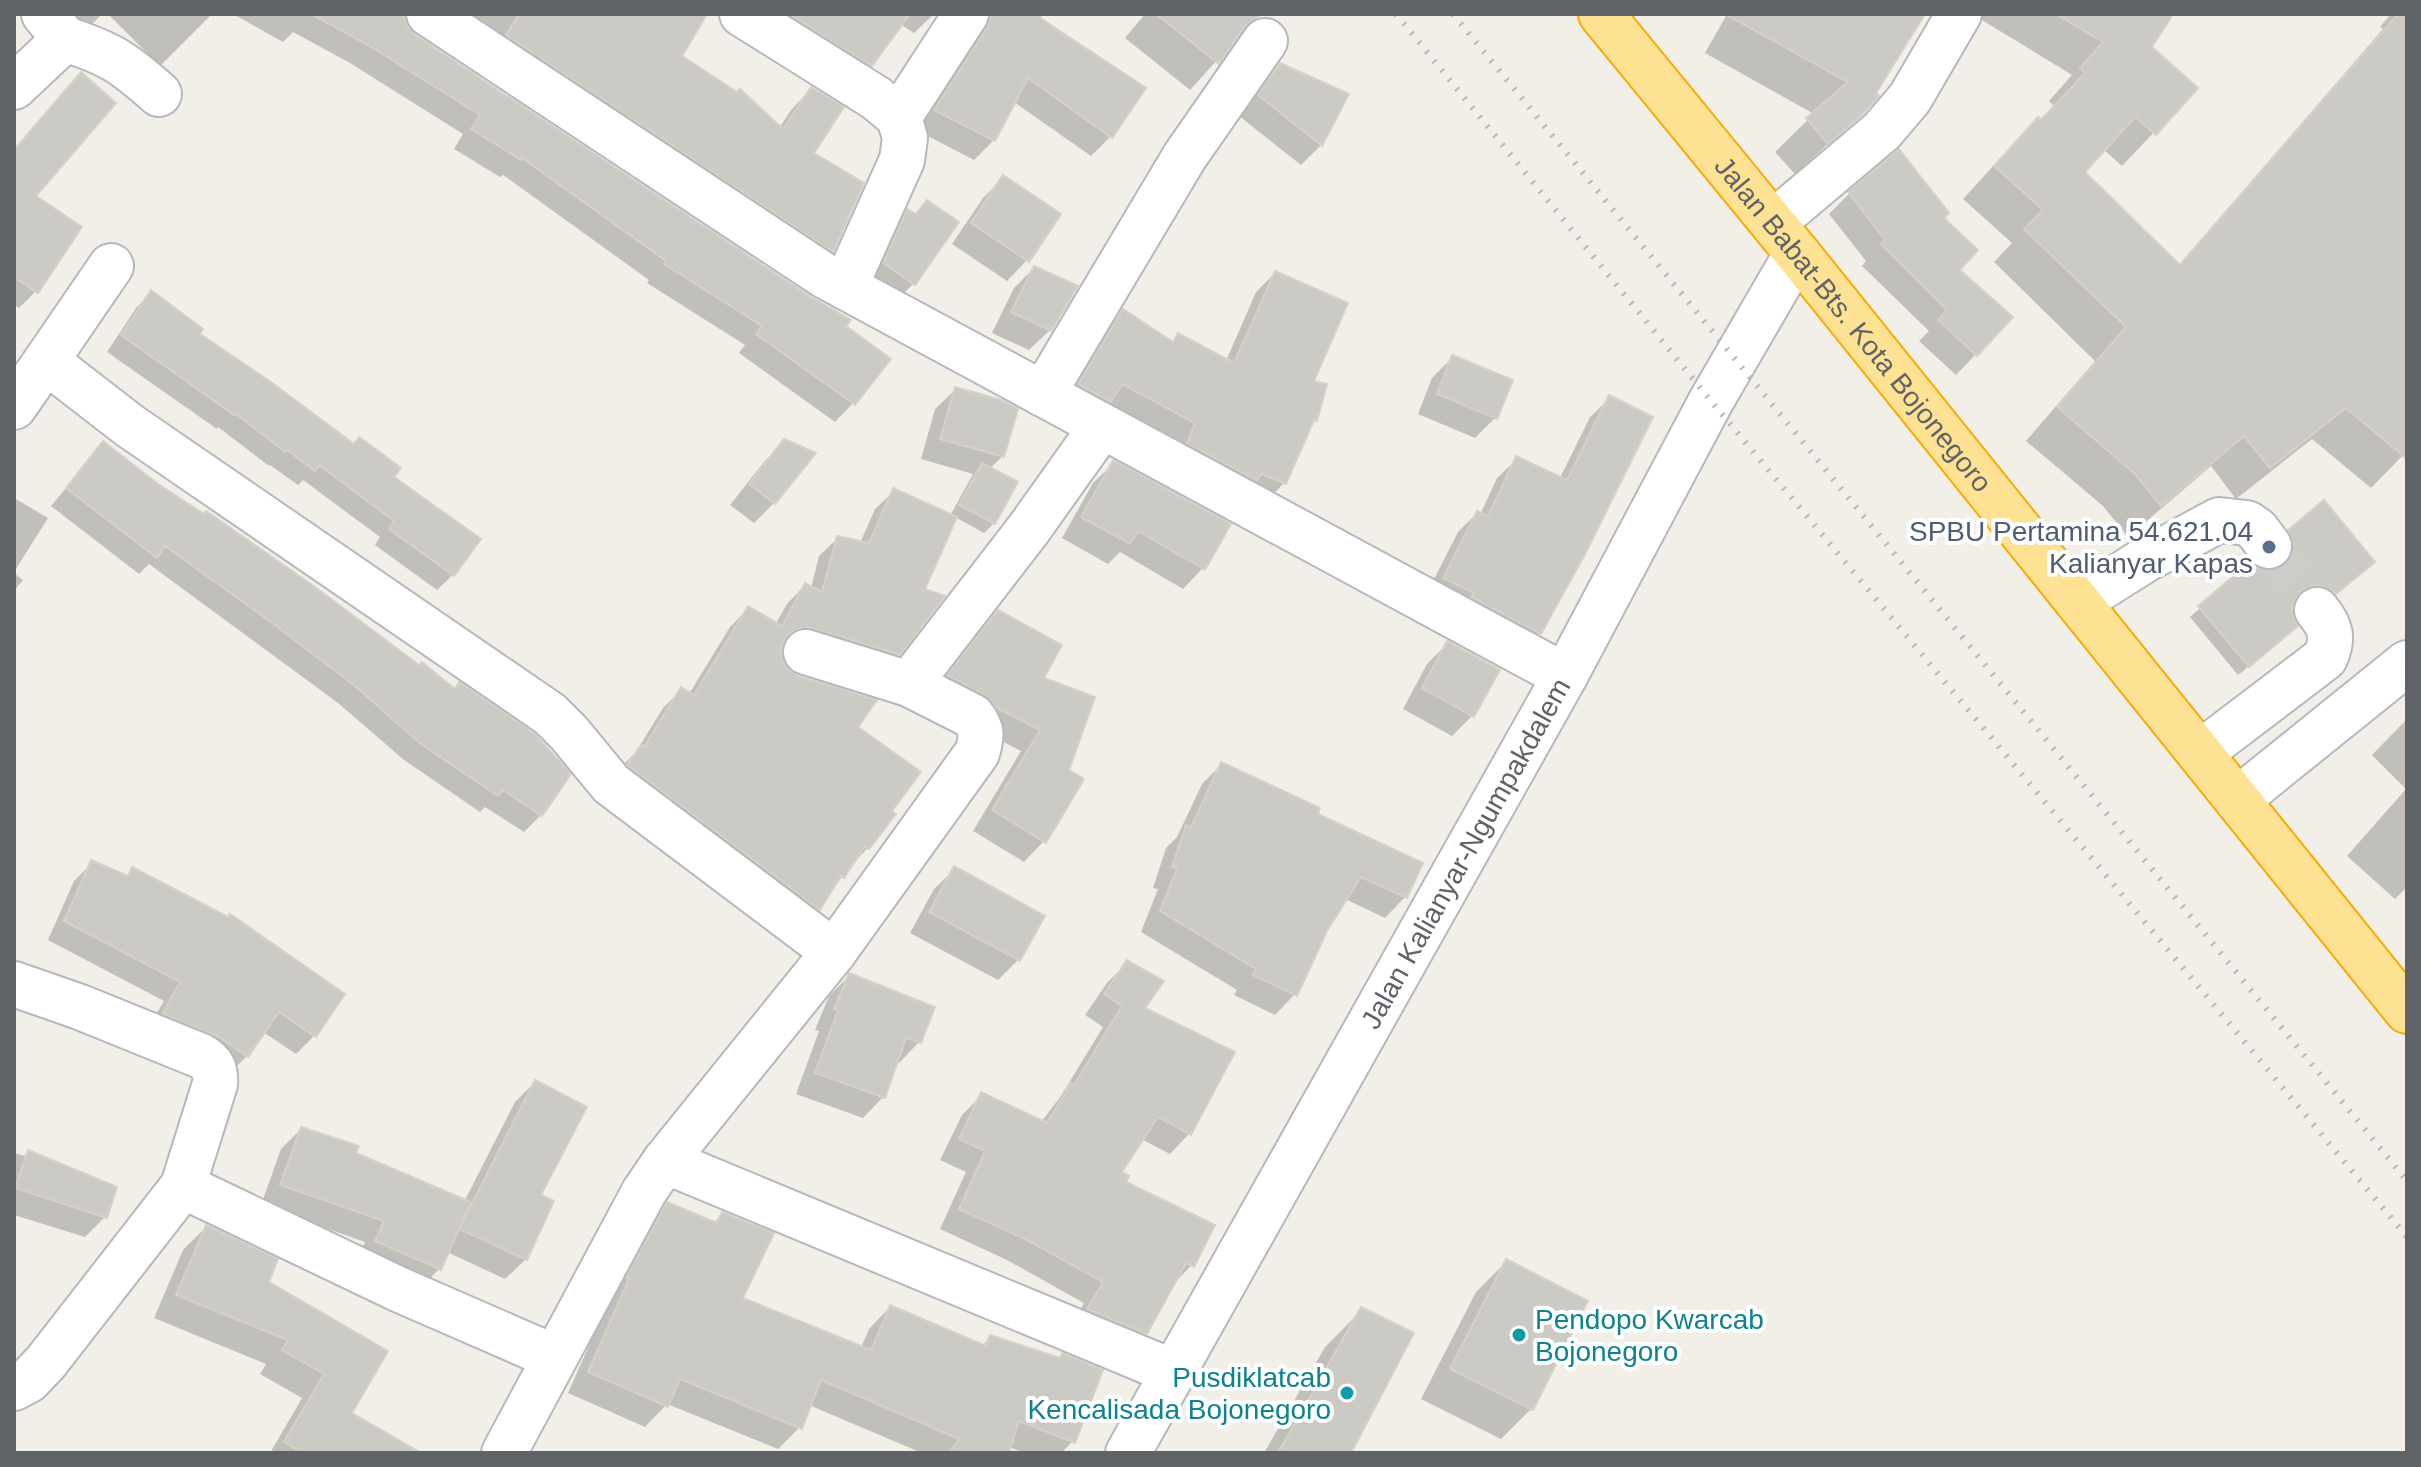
<svg xmlns="http://www.w3.org/2000/svg" width="2421" height="1467" font-family="Arial,sans-serif">
<rect width="100%" height="100%" fill="#f1efe8"/>
<path fill="#0003" d="M62 14H102L89 27Z
M108 14H212L160 66Z
M233 14H397L414 36 843 327 853 403 835 422 739 353 745 345 647 283 649 280 503 175 500 177 454 149 463 134 350 63 293 32 283 42Z
M472 14H705L680 57 779 128 792 109 811 89V154L832 250 812 270Z
M739 14H934L914 33 900 24 871 65 851 85Z
M961 14H1043L1039 20 1110 137 1091 156 1014 102 994 140 974 160 916 130Z
M1145 14H1259L1190 90 1125 38Z
M1727 14H1923L1863 112 1795 174 1775 152 1814 114 1705 53Z
M1972 14H2170L2150 48 2196 88 2122 166 2103 149 2082 173 2178 266 2383 29 2380 27 2391 14H2407V451L2371 488 2312 439 2236 499 2211 466 2128 537 2103 506 2026 441 2095 361 1994 262 2012 243 1963 199 2006 152 2054 106 2049 101 2072 75Z
M1281 65 1346 95 1321 145 1301 165 1239 116 1260 86Z
M14 150 33 196 36 291 19 308 16 306 14 309Z
M1003 178 1027 260 1007 281 952 244 983 198Z
M1849 194 1942 218 1957 270 1976 354 1956 375 1919 341 1929 331 1862 266 1866 261 1829 214Z
M927 202 913 284 893 304 864 284 888 232 908 211 914 215Z
M1034 268 1050 330 1029 350 992 333 1014 288Z
M1275 273 1311 382 1315 420 1310 425 1284 483 1265 503 1060 404 1104 331 1123 312 1171 343 1179 336 1226 361 1256 292Z
M151 293 197 334 453 575 437 590 375 545 380 537 303 480 298 485 270 465 269 466 218 427 217 429 107 352 136 308Z
M1452 358 1495 418 1475 438 1418 414 1432 378Z
M956 389 1003 456 989 469 994 523 984 533 955 517 922 590 898 654 880 672 793 646 780 645V657L786 670 855 727 868 848 849 867 818 909 800 927 622 766 636 752 663 708 681 690 689 694 730 627 748 609 775 625 787 604 805 585 811 588 819 556 838 538 860 543 875 509 894 491 950 516 973 474 921 459 935 409Z
M1610 398 1583 553 1539 633 1520 653 1425 597 1458 532 1477 513 1480 515 1497 478 1517 459 1560 478 1590 417Z
M784 442 774 503 754 523 730 505 764 462Z
M103 444 157 486 541 815 524 832 485 807 480 812 404 760 338 703 149 564 139 574 51 506Z
M1114 463 1203 568 1183 589 1120 552 1108 564 1062 538 1093 483Z
M14 498 48 518 14 572Z
M2290 532 2363 571 2325 603 2303 594 2293 598 2286 636 2238 675 2190 617 2250 565 2258 570 2271 573 2282 568 2285 555 2280 542Z
M14 573 23 580 14 591Z
M998 613 1041 679 1044 841 1024 862 973 831 1021 751 977 728 929 696 977 633Z
M1448 643 1472 716 1452 736 1403 709 1427 664Z
M2407 719V887L2395 899 2347 856 2406 789 2372 755Z
M1222 764 1315 815 1405 897 1385 918 1345 899 1325 930 1295 994 1275 1015 1234 995 1237 990 1141 932 1158 889 1153 888 1166 848 1177 837 1202 784Z
M92 863 125 877 133 870 343 994 314 1036 296 1054 263 1032 247 1056 229 1074 146 1031 164 1001 48 940 74 881Z
M955 869 1018 960 998 980 910 933 934 889Z
M1127 963 1190 1133 1170 1154 1141 1139 1119 1172 1123 1183 1192 1265 1172 1285 1146 1333 1126 1353 1069 1330 1084 1303 1007 1260 940 1229 966 1172 940 1160 962 1115 982 1095 1041 1122 1061 1096 1103 1027 1085 1015 1107 983Z
M849 976 919 1042 899 1063 896 1061 883 1097 863 1118 796 1094 819 1031 815 1030 829 996Z
M535 1082 539 1196 526 1259 505 1279 447 1252 439 1269 419 1290 356 1262 365 1242 261 1205 281 1149 301 1129 464 1202 515 1102Z
M29 1152 105 1217 85 1237 14 1215V1153L25 1156Z
M668 1205 713 1223 723 1214 741 1299 861 1348 869 1329 890 1307 982 1346 991 1337 1073 1441 1061 1453H1025L1009 1447 1007 1453H922L809 1405 800 1427 778 1449 667 1404 645 1427 568 1393 609 1300 646 1226Z
M206 1227 266 1283 385 1351 349 1414 417 1453H270L302 1398 260 1374 266 1364 154 1318 183 1250Z
M1506 1262 1531 1409 1501 1439 1421 1399 1476 1292Z
M1362 1310 1349 1453H1264L1325 1347Z"/>
<path fill="#cccac5" stroke="#d6d1c6" stroke-width="2" d="M311 14H400L405 17 407 26 415 35 811 297 851 320 846 326 891 359 855 405 756 334 762 326 664 264 666 261 522 158 521 160 471 129 480 115 368 45Z
M519 14H707L682 56 737 92 740 89 783 129 811 87 844 107 814 153 864 183 833 252 506 35Z
M789 14H910L872 66Z
M991 14H1034L1146 88 1112 138 1028 78 995 141 934 110 987 28Z
M1156 14H1262L1244 27 1219 64Z
M1725 14H1925L1876 93 1879 96 1864 113 1828 144 1806 118 1848 82Z
M2056 14H2173L2152 47 2198 88 2156 135 2135 117 2085 172 2180 265 2398 14H2407V459L2346 408 2270 468 2244 436 2161 506 2135 474 2057 407 2126 327 2024 229 2043 210 1994 166 2038 117 2041 120 2085 73 2080 68 2103 42Z
M1280 63 1349 94 1322 146 1258 95Z
M81 72 116 103 36 196 82 227 38 293 14 277V150Z
M1899 149 1949 213 1944 218 1978 250 1960 270 2013 317 1977 356 1938 320 1947 310 1881 244 1885 240 1848 192Z
M1003 175 1061 214 1029 262 971 223Z
M927 200 959 222 915 285 883 263 907 209 916 214Z
M1034 266 1078 286 1051 331 1011 312Z
M1275 271 1348 303 1314 381 1327 384 1317 421 1314 420 1286 484 1261 474 1257 481 1187 443 1195 423 1122 384 1111 402 1078 384 1123 309 1173 342 1178 333 1234 363Z
M151 290 203 329 200 334 275 385 354 444 359 437 401 468 394 477 481 539 454 576 389 529 394 521 319 465 315 471 287 450 285 452 235 413 234 415 121 335Z
M1452 355 1513 380 1497 419 1437 394Z
M955 387 1001 400 1018 409 1004 457 940 439Z
M1609 395 1653 417 1585 554 1541 634 1471 597 1474 593 1443 578 1477 511 1488 516 1516 456 1567 480Z
M784 439 816 453 775 504 749 484Z
M103 441 158 484 204 514 206 511 315 587 419 665 422 662 455 689 459 682 534 733 571 774 542 816 503 790 498 796 421 744 355 686 271 622 165 546 157 558 66 488Z
M1113 460 1231 524 1205 570 1138 531 1130 544 1081 517Z
M982 463 1018 482 995 524 959 505Z
M893 488 957 517 925 589 945 596 900 655 813 628H801L790 633 782 645V657L787 668 798 676 877 700 858 727 921 772 892 811 896 814 869 849 865 846 844 878 841 876 820 910 627 765 641 745 644 747 681 687 694 695 748 606 782 626 805 583 822 592 837 536 869 543Z
M2324 500 2375 562 2336 594 2326 587 2314 585 2301 591 2294 601 2292 613 2298 626 2249 667 2198 606 2250 562 2258 569 2271 571 2285 565 2292 556 2294 544 2288 530Z
M998 610 1062 645 1044 678 1095 697 1069 770 1084 779 1046 843 992 810 1040 730 997 708 983 694 947 675Z
M1447 641 1500 670 1474 717 1422 688Z
M1221 762 1320 808 1318 814 1423 863 1407 898 1361 877 1327 931 1297 996 1253 975 1256 969 1160 911 1177 869 1172 867 1186 825 1191 827Z
M91 860 128 876 132 867 228 917 230 914 345 994 316 1037 279 1012 248 1057 219 1037 167 1015 163 1013 180 982 64 921Z
M954 866 1045 916 1020 961 929 912Z
M1127 960 1164 981 1145 1008 1235 1052 1191 1135 1158 1117 1122 1172 1129 1176 1126 1182 1215 1225 1194 1267 1186 1263 1147 1334 1087 1309 1103 1282 1027 1240 959 1209 985 1151 959 1139 981 1092 1047 1123 1071 1083 1074 1085 1122 1006 1104 994Z
M849 973 935 1007 921 1043 906 1038 885 1098 815 1073 838 1010 834 1009Z
M535 1080 587 1107 541 1195 554 1201 527 1260 459 1229Z
M301 1127 359 1146 356 1153 471 1202 441 1270 375 1241 384 1221 280 1185Z
M28 1150 117 1187 107 1218 15 1188Z
M667 1202 717 1223 722 1212 774 1233 743 1298 871 1350 890 1305 986 1346 990 1335 1060 1358 1062 1353 1103 1370 1075 1443 1019 1421 1009 1453H950L959 1439 821 1380 802 1429 680 1379 668 1407 588 1372 629 1279 626 1278Z
M206 1225 278 1259 269 1282 388 1351 352 1413 421 1453H303L284 1442 324 1374 282 1350 288 1340 176 1295Z
M1506 1259 1588 1301 1533 1410 1450 1369Z
M1361 1307 1414 1333 1351 1453H1278Z"/>
<g fill="none" stroke-linecap="round" stroke-linejoin="round">
<path stroke="#ccccc8" stroke-width="44" stroke-dasharray="44 22" stroke-linecap="butt" d="M2269 546 2317 610"/>
<g stroke="#b5b8bc" stroke-width="48">
<g id="minor">
<path d="M429 14 825 276 1565 676"/>
<path d="M742 14 876 98 899 117 905 138 902 160 845 287"/>
<path d="M65 39C111 54 123 62 159 94"/>
<path d="M14 87 65 39 44 14"/>
<path d="M899 117 966 14"/>
<path d="M1773 223 1882 131 1910 98 1959 14"/>
<path d="M46 361 111 266"/>
<path d="M1043 394 1185 156 1265 41"/>
<path d="M14 407 46 361 130 426 550 714 569 733 611 784 834 952"/>
<path d="M2078 602 2145 560 2219 520 2247 523 2257 530 2269 546"/>
<path d="M806 652 909 684"/>
<path d="M2200 753 2325 658C2334 638 2331 627 2317 610"/>
<path d="M2237 800 2407 663"/>
<path d="M14 984 80 1007 201 1056C213 1063 216 1070 215 1084L183 1186"/>
<path d="M665 1161 1173 1372"/>
<path d="M14 1388 29 1380 46 1362 183 1186 398 1289 554 1357"/>
<path d="M504 1453 644 1192 665 1161 834 952 977 753C982 737 983 729 972 716L909 684 1028 530 1102 426"/>
<path id="s1" d="M1128 1453 1565 676 1711 401 1797 253"/>
</g>
</g>
<g stroke="#f9ab00" stroke-width="48">
<g id="highway">
<path id="s2" d="M1601 14 1797 253 2407 1011"/>
</g>
</g>
<use href="#minor" stroke="#fff" stroke-width="44"/>
<use href="#highway" stroke="#fde293" stroke-width="44"/>
<path stroke="#b6b7b8" stroke-width="6" stroke-dasharray="2 10" stroke-linecap="butt" d="M1396 14 1711 401 2407 1237
M1453 14 2407 1181"/>
</g>
<circle fill="#5c6f8a" stroke="#fff" stroke-width="3" cx="2269" cy="547" r="8"/>
<g fill="#0f9aa8" stroke="#fff" stroke-width="3">
<circle cx="1519" cy="1335" r="8"/>
<circle cx="1347" cy="1393" r="8"/>
</g>
<g text-anchor="middle" stroke-width="8" stroke-linejoin="round" paint-order="stroke">
<g font-size="28" fill="#5f6368" stroke="#fff">
<text dy="10" stroke="none"><textPath href="#s2" startOffset="400">Jalan Babat-Bts. Kota Bojonegoro</textPath></text>
<text dy="10" stroke="none"><textPath href="#s1" startOffset="688">Jalan Kalianyar-Ngumpakdalem</textPath></text>
</g>
<g font-size="28" fill="#4e5e75" stroke="#fff" text-anchor="end">
<text x="2253" y="541">SPBU Pertamina 54.621.04<tspan x="2253" dy="32">Kalianyar Kapas</tspan></text>
</g>
<g font-size="28" fill="#0d838f" stroke="#fff" text-anchor="start">
<text x="1535" y="1329">Pendopo Kwarcab<tspan x="1535" dy="32">Bojonegoro</tspan></text>
<text x="1331" y="1387" text-anchor="end">Pusdiklatcab<tspan x="1331" dy="32">Kencalisada Bojonegoro</tspan></text>
</g>
</g>
<rect width="2421" height="1467" fill="none" stroke="#5f6368" stroke-width="32"/>
</svg>
